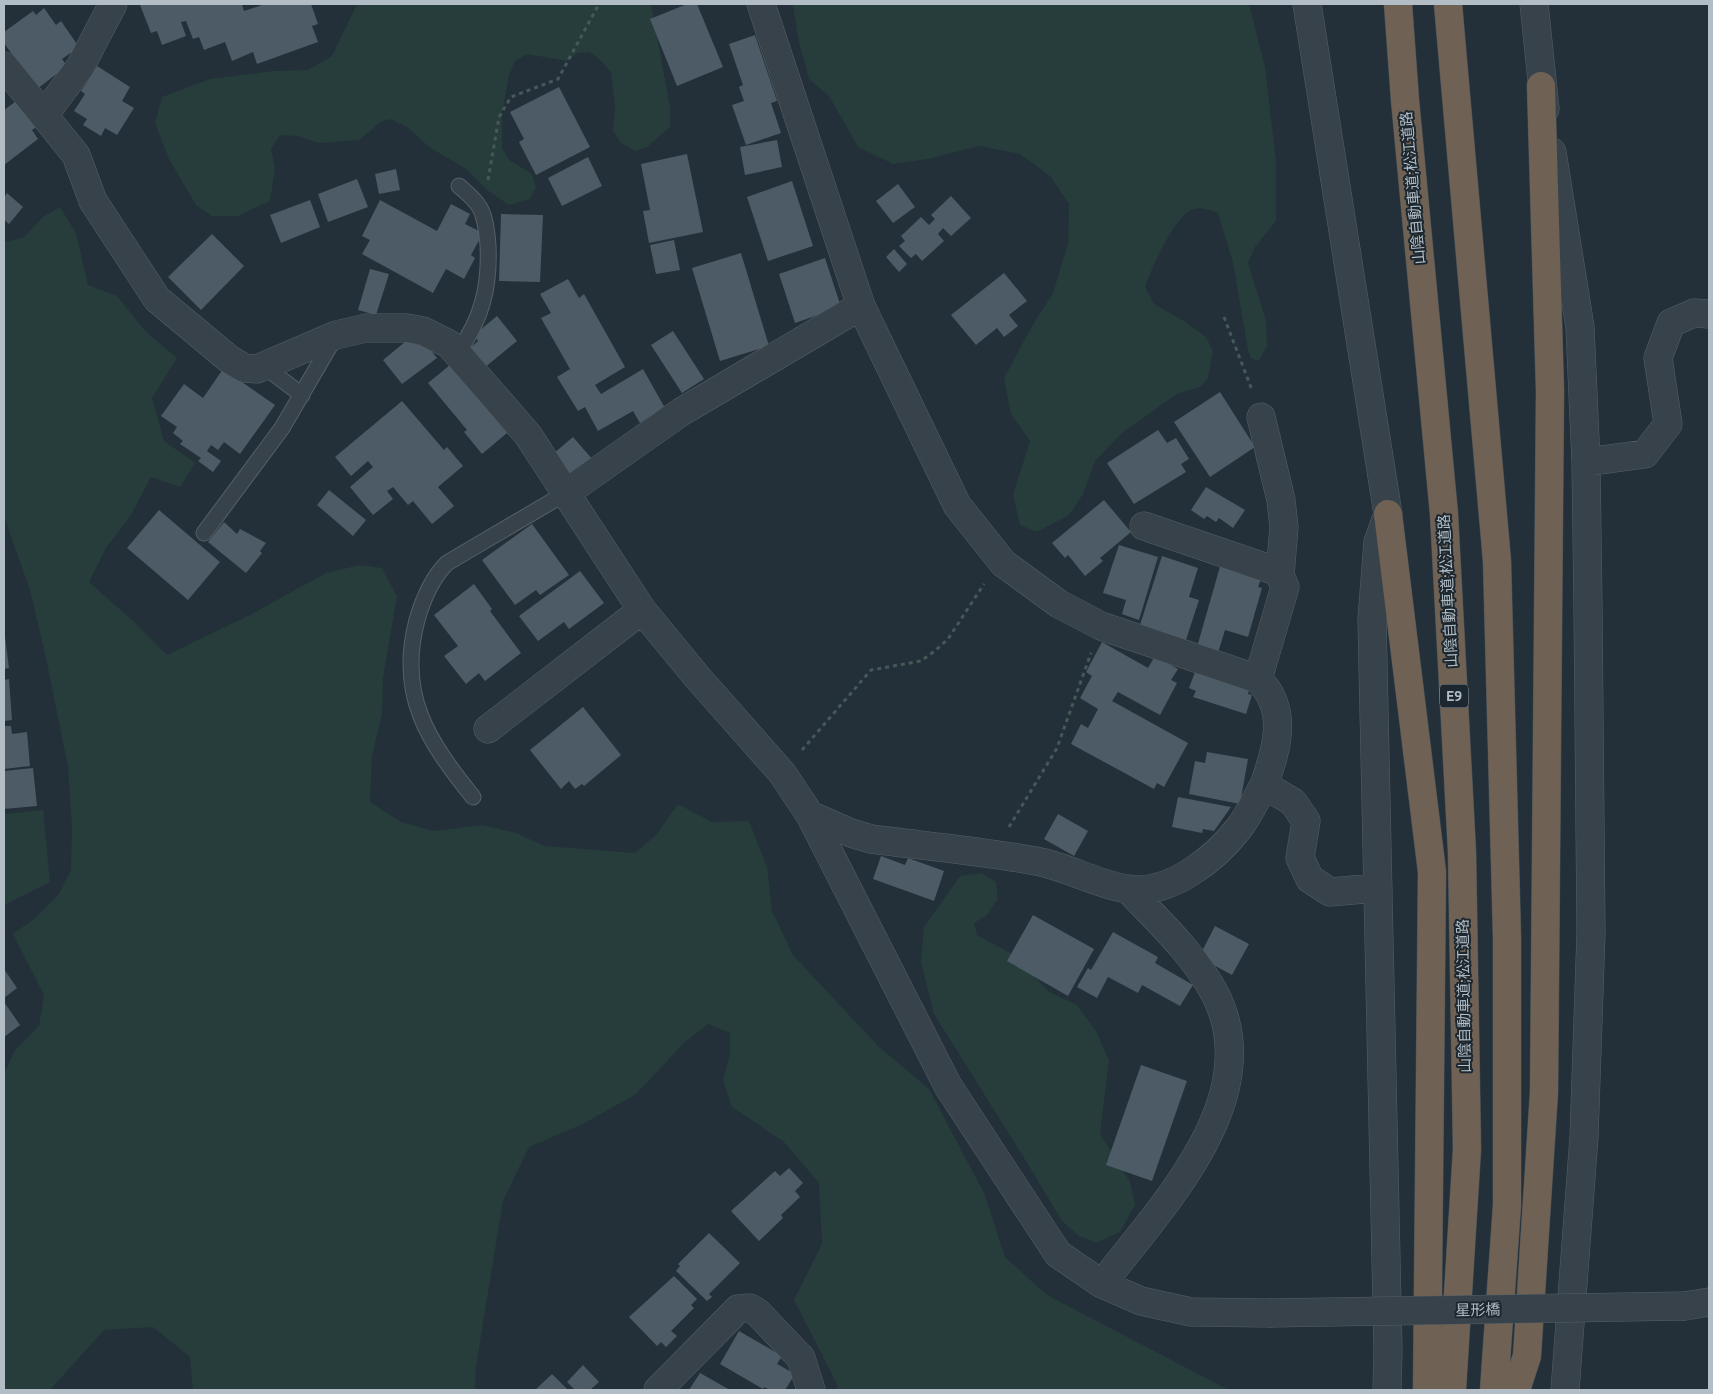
<svg xmlns="http://www.w3.org/2000/svg" width="1713" height="1394" font-family="Ubuntu,'Noto Sans JP',sans-serif">
<rect width="100%" height="100%" fill="#233039"/>
<path fill="#263d3b" d="M357 4H651L670 107V127L647 147 636 151 621 143 613 131 615 107 611 72 597 57 589 52 578 53 567 61 527 54 515 61 509 75 502 113V148L509 160 532 174 536 187 530 199 509 205 487 190 465 168 429 147 407 127 390 119 381 122 359 140 319 143 298 136 280 135 271 149 275 169 270 201 238 216H212L196 205 169 159 155 123 162 97 210 79 273 71 308 70 332 56Z
M793 4H1249L1265 67 1276 161V221L1255 247 1248 263 1266 321 1267 346 1259 361 1251 358 1248 350 1233 263 1218 213C1209 210 1200 206 1191 210 1174 218 1151 269 1145 287L1154 304 1184 321 1206 337 1213 351 1208 378 1200 387 1177 394 1122 433 1095 461 1083 494 1069 515 1037 532 1020 525 1013 495 1030 441 1011 414 1004 378 1032 326 1053 293 1068 244 1069 204 1050 176 1020 154 979 146 928 159 893 164 858 147 829 96 809 79 798 38Z
M60 207 76 233 88 285 117 296 146 332 177 358 152 398 164 441 195 463 180 487 151 477 131 515 106 548 89 582 133 621 167 655 250 615 326 573 360 565 382 568 397 596 383 678 382 714 372 756 370 802 401 822 434 831 483 825 516 833 545 846 635 853 656 835 678 804 712 822 749 821 767 867 772 911 793 955 878 1046 929 1089 984 1193 1005 1257 1047 1295 1229 1390H837V1384L794 1300 822 1244 819 1183 784 1142 732 1107 723 1080 730 1054V1033L708 1024 685 1042 636 1094 583 1124 529 1147 503 1201 476 1366 475 1390H193L190 1357 153 1327 104 1330 50 1390H4V1073L15 1050 39 1026 44 995 13 934 34 919 59 894 71 870 72 826 68 767 46 658 30 590 4 517V242L23 238 43 217Z
M43 810 50 882 4 905V814Z
M981 873 996 882 998 899 987 915 974 923 977 935 1016 956 1049 992 1077 1005 1096 1031 1109 1060 1100 1134 1130 1182 1135 1205 1120 1232 1096 1243 1079 1236 1062 1221 1026 1161 934 1014 921 962 924 927 960 876Z"/>
<path fill="#4c5b65" d="M242 4 244 11 265 4H311L318 24 312 26 318 42 257 64 253 52 232 61 225 42 204 50 199 37 193 39 186 21 181 22 186 36 162 45 157 31 151 33 140 5Z
M687 4H697L723 67 677 86 650 19Z
M44 8 56 25 61 21 79 47 62 59 67 66 37 89 4 43V32L33 11 36 15Z
M755 35 777 101 771 103 781 133 746 145 732 105 744 101 739 87 743 85 729 44Z
M97 66 130 87 122 101 134 108 117 135 105 128 101 136 83 125 87 119 74 111 85 94 81 91Z
M559 87 590 147 536 175 519 142 524 139 510 112Z
M19 99 39 125 32 130 38 139 4 165V110Z
M777 140 782 167 745 175 740 147Z
M687 154 703 232 649 243 643 211 650 210 641 164Z
M588 157 602 186 562 206 548 178Z
M396 169 400 190 379 194 375 174Z
M357 179 368 207 328 222 318 194Z
M792 181 813 246 768 261 747 197Z
M898 184 915 207 893 223 876 201Z
M7 193 23 207 9 224 4 220V197Z
M951 196 971 218 951 236 943 228 938 234 944 241 922 261 916 254 911 258 899 246 905 241 901 236 921 217 929 225 935 219 931 215Z
M310 200 320 227 281 243 270 215Z
M380 200 437 231 451 204 470 214 465 224 483 233 471 255 475 258 464 279 446 269 433 293 362 254 370 240 362 236Z
M501 214 543 215 540 282 499 281Z
M212 234 244 266 201 310 168 277Z
M674 240 680 270 656 274 650 245Z
M894 249 907 264 899 272 886 257Z
M741 253 769 346 720 361 692 268Z
M825 258 841 307 795 323 779 274Z
M370 269 389 274 376 315 358 310Z
M1004 273 1027 301 1009 315 1018 326 1004 337 997 328 976 345 951 315Z
M568 279 579 298 584 294 625 367 595 385 601 394 643 369 665 408 640 423 633 411 598 431 585 407 578 411 557 377 570 369 541 318 551 313 540 294Z
M497 316 517 341 484 368 469 349 478 341 474 335Z
M673 331 704 379 682 393 651 345Z
M411 337 417 345 423 340 437 358 402 384 383 360Z
M450 365 507 433 482 454 464 432 467 430 428 383Z
M223 369 275 405 240 454 224 442 218 450 211 445 207 451 221 461 213 472 198 461 201 458 180 444 183 441 173 433 177 427 161 416 184 384 203 398Z
M1220 392 1255 447 1210 477 1174 422Z
M402 401 444 450 447 447 463 466 438 487 454 506 432 524 413 501 408 505 393 487 387 491 393 499 373 515 350 487 373 467 368 461 351 476 335 457Z
M1158 430 1167 443 1176 438 1189 459 1181 464 1186 472 1134 504 1107 463Z
M573 437 593 460 572 477 553 454Z
M1206 487 1245 510 1233 528 1219 518 1216 522 1207 516 1204 519 1191 510Z
M329 490 366 520 353 536 317 505Z
M1104 500 1131 532 1100 558 1103 561 1085 576 1068 555 1065 558 1052 543Z
M159 510 220 562 188 600 127 548Z
M224 522 237 534 240 529 266 543 260 551 262 553 246 573 208 542Z
M532 524 569 575 540 595 536 590 515 605 482 560Z
M1119 545 1158 557 1139 620 1122 614 1126 600 1103 593Z
M1162 556 1198 568 1189 597 1199 600 1185 643 1139 628Z
M1221 563 1262 576 1258 587 1262 588 1248 637 1225 630 1218 653 1197 647Z
M580 571 604 603 569 629 564 622 538 641 519 616Z
M474 584 492 609 490 611 521 653 485 681 479 673 466 684 444 656 458 646 434 615Z
M4 629 9 668 4 669Z
M1102 642 1148 668 1155 656 1178 669 1171 680 1177 683 1160 715 1118 692 1112 701 1188 743 1164 787 1157 783 1154 789 1071 744 1081 724 1088 728 1098 709 1080 698 1092 676 1086 672Z
M1195 672 1249 690 1248 694 1252 695 1246 714 1193 697 1196 691 1189 688Z
M9 679 12 720 4 721V680Z
M583 707 621 755 584 786 582 784 575 789 569 781 561 789 530 750Z
M4 726H11L12 734 27 732 30 766 4 769Z
M1207 752 1248 759 1240 804 1189 794 1195 761 1205 763Z
M33 768 37 806 4 809V771Z
M1178 797 1231 807 1214 831 1203 829 1202 833 1172 827Z
M1058 814 1088 831 1074 856 1044 839Z
M881 856 905 865 908 858 944 871 934 901 873 879Z
M1033 915 1094 949 1068 996 1007 961Z
M1215 926 1249 944 1232 975 1199 957Z
M1113 932 1158 957 1155 963 1193 985 1180 1006 1142 985 1138 993 1108 977 1097 998 1077 987 1088 968 1091 970Z
M4 969 17 988 4 998Z
M4 1002 20 1025 4 1037Z
M1141 1065 1187 1081 1152 1181 1106 1165Z
M789 1168 803 1183 795 1191 800 1197 781 1215 783 1218 759 1241 731 1211 775 1171 780 1176Z
M709 1233 740 1263 709 1294 712 1297 707 1301 676 1271 680 1266 678 1264Z
M674 1276 697 1299 691 1305 694 1308 671 1331 677 1336 666 1347 661 1342 657 1346 629 1317Z
M739 1331 782 1356 777 1364 795 1374 785 1390H770L764 1387 763 1389 720 1364Z
M583 1365 599 1382 590 1390H575L567 1382Z
M700 1373 730 1390H689Z
M552 1374 568 1390H535Z"/>
<g fill="none" stroke-linecap="round" stroke-linejoin="round">
<g stroke="#556068" stroke-width="17">
<path id="lane" d="M457 353C482 320 490 286 488 245 487 234 486 219 480 208 475 199 467 193 459 186
M265 367 302 395
M204 533 282 428 335 337
M473 797C428 741 397 695 417 620 423 599 431 579 447 563L566 493"/>
</g>
<g stroke="#556068" stroke-width="29">
<path id="street" d="M761 4 861 306 957 505 1003 563 1059 604 1101 626 1258 679C1289 710 1277 748 1264 785L1293 802 1306 821 1300 858 1310 879 1330 892 1377 888
M1307 4 1388 514 1378 542 1372 619 1388 1351 1387 1390
M1534 4 1545 109
M4 66 76 155 93 201 157 299 229 359 244 368 257 369 336 335 366 328H407L423 331 449 344 528 435 642 610 698 678 782 773 810 815 948 1086 1058 1254 1102 1284 1141 1301 1191 1312 1270 1313
M44 115 80 67 113 4
M1552 152 1580 327 1586 462 1588 607 1591 933 1584 1137 1565 1390
M1261 417 1281 500 1284 527 1280 575
M1586 462 1645 454 1668 424 1658 358 1671 323 1694 313 1709 314
M566 493 681 412 861 306
M1144 526 1273 570 1280 575 1285 587 1258 679
M488 729 642 610
M810 815 851 833 871 839C925 846 982 851 1036 861 1068 867 1096 884 1127 889 1169 896 1215 859 1239 828 1249 815 1256 799 1264 785
M1102 1284C1159 1209 1269 1098 1215 994 1194 954 1159 922 1128 889
M1685 1306 1709 1302
M658 1390 738 1309 750 1308 757 1312 801 1358 811 1390"/>
</g>
<g stroke="#424d55" stroke-width="29">
<path id="highway" d="M1398 4 1405 100 1444 514 1462 852 1467 1149 1452 1390
M1448 4 1497 561 1507 938V1205L1494 1390
M1388 514 1432 872 1427 1390
M1516 1390 1527 1356 1544 1092 1550 391 1541 86"/>
</g>
<path stroke="#455958" stroke-width="3" stroke-dasharray="4 4" stroke-linecap="butt" d="M488 180 499 117 511 97 558 79 599 4
M1224 317 1252 390
M802 750 871 670 921 661 936 650 948 639 984 584
M1009 827 1057 748 1091 653"/>
<use href="#lane" stroke="#37424a" stroke-width="15"/>
<use href="#street" stroke="#37424a" stroke-width="28"/>
<use href="#highway" stroke="#6f6154" stroke-width="28"/>
<g stroke="#556068" stroke-width="29" stroke-linecap="butt">
<path id="street-bridge" d="M1270 1313 1685 1306"/>
</g>
<use href="#street-bridge" stroke="#37424a" stroke-width="28"/>
</g>
<g text-anchor="middle" stroke-width="4" stroke-linejoin="round" paint-order="stroke">
<rect fill="#1c272f" stroke="#859099" stroke-width="1" x="1440" y="684.5" width="28" height="23" rx="4"/>
<g font-size="14" font-weight="bold" fill="#b2bdc6">
<text x="1454" y="701">E9</text>
</g>
<g font-size="15" fill="#b2bdc6" stroke="#1c272f">
<text transform="translate(1413 188) rotate(-95)" y="5">山陰自動車道;松江道路</text>
<text transform="translate(1448 591) rotate(-93)" y="5">山陰自動車道;松江道路</text>
<text transform="translate(1464 996) rotate(-91)" y="5">山陰自動車道;松江道路</text>
<text transform="translate(1478 1310) rotate(-1)" y="5">星形橋</text>
</g>
</g>
<rect width="1713" height="1394" fill="none" stroke="#b2bdc6" stroke-width="10"/>
</svg>
